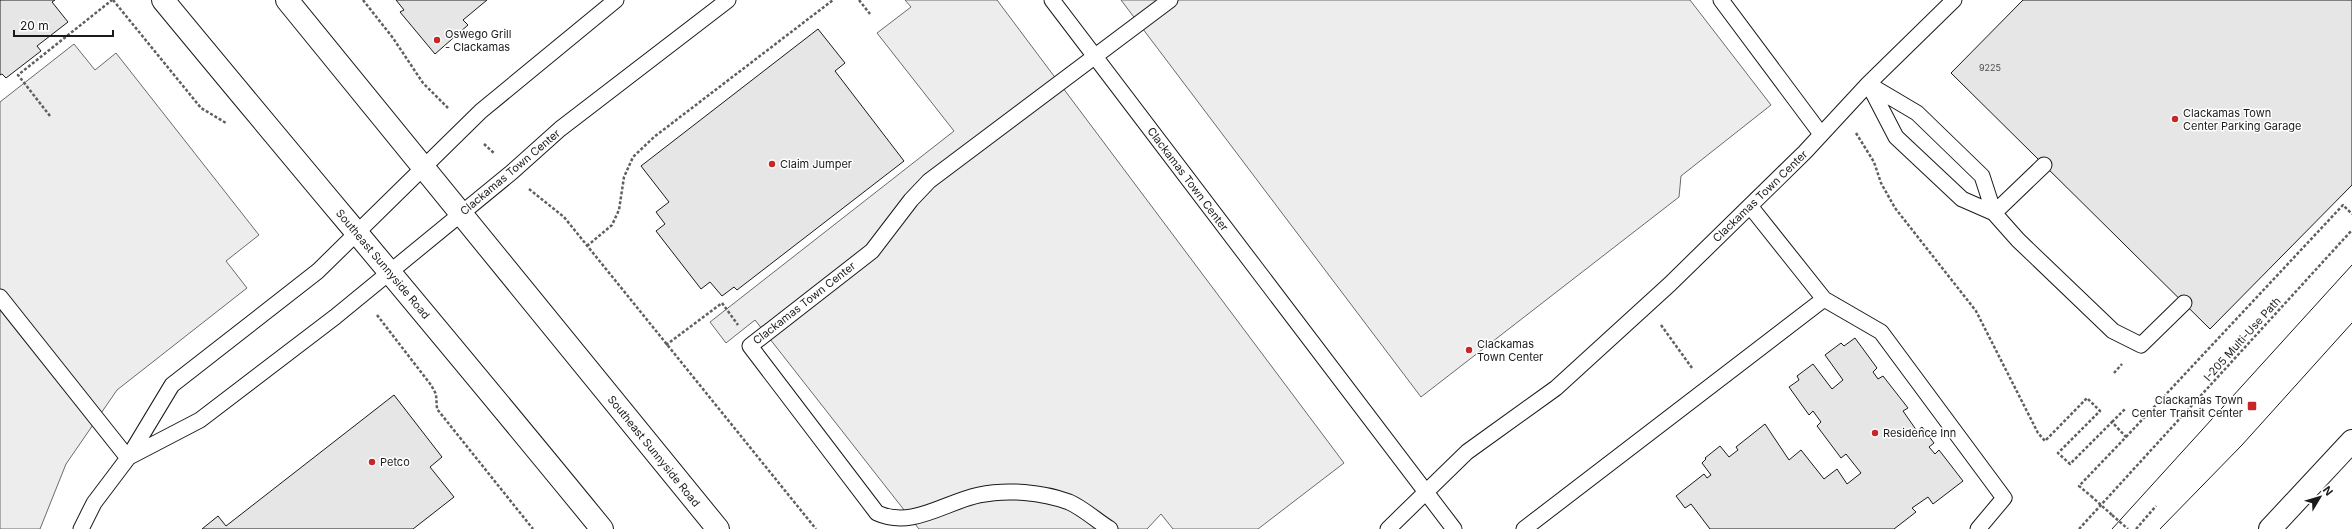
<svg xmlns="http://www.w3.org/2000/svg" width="2352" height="529" font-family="Inter,sans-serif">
<rect width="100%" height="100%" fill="#fff"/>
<path fill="#ededed" stroke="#6a6a6a" d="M905 0H997L1344 463 1258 529H1173L1161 514 1147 529H919L755 320 726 343 710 322 954 131 877 33 911 7Z
M1121 0H1690L1771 105 1681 176 1679 197 1421 397Z
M74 44 95 70 116 53 259 235 226 261 247 288 117 390 66 464 40 529H0V102Z"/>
<path fill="#e6e6e6" stroke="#1a1a1a" d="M0 0H55L52 2 68 22 37 46 41 51 6 78 2 74 0 75Z
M396 0H487L463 20 468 25 435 54 400 12 404 10Z
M2023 0H2352V185L2210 329 1951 73Z
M818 29 845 63 835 71 904 161 737 290 734 287 722 296 710 282 701 289 656 231 665 224 656 212 669 202 641 166Z
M1855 338 1877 368 1873 372 1878 379 1883 376 1908 408 1903 411 1917 431 1922 427 1934 443 1929 447 1935 454 1939 450 1963 481 1933 504 1928 497 1912 508 1916 512 1894 529H1710L1691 504 1685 508 1676 496 1704 474 1707 478 1711 475 1702 463 1706 459 1705 458 1720 446 1729 457 1738 450 1736 447 1765 424 1789 460 1801 450 1824 479 1837 469 1847 484 1861 473 1846 454 1841 458 1817 426 1821 422 1813 411 1809 415 1789 387 1799 380 1797 376 1813 364 1832 389 1843 380 1825 355 1841 343 1844 346Z
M394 395 442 457 430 467 454 497 413 529H202L218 516 226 526Z"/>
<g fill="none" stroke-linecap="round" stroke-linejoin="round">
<g stroke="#1a1a1a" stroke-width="17">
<path id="service" d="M1052 0 1454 529
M1721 0 1821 134
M1868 84 1917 113 1982 176 1994 213 2018 240 2113 331 2141 345 2184 303
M1869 85 1896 137 1962 199 1994 213
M1750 206 1824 299 1881 332 2004 498 1978 529
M1994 213 2044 165
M0 297 128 458
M129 457 200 420 335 317 512 172 560 129 728 0
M81 529 94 503 128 458 172 385 318 271 481 111 616 0
M1110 529C1097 521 1083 508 1069 502 1042 492 1007 489 979 495 945 502 912 529 877 513L750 346 872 251 911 200 929 181 1170 0
M1388 529 1467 452 1556 388 1670 284 1805 152 1868 84 1954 0
M1524 529 1824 299"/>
</g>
<g stroke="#1a1a1a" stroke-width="24">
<path id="primary" d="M163 0C309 177 457 351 602 529
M287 0 718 529"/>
</g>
<g stroke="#1a1a1a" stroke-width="24">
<path id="motorway" d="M2270 529 2352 441"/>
</g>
<path stroke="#5f5f5f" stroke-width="2.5" stroke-dasharray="3 2" stroke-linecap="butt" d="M113 0 201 108 226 123
M363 0 393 38 423 83 448 108
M859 0 870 14
M50 116 18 75 112 0
M1856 133 1874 162 1881 183 1895 208 1976 311 2038 433 2045 441 2087 398 2100 411 2058 453 2070 464 2112 422 2126 437 2079 486 2091 496
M484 144 495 154
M529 189 564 217 816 529
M587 246 612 225 619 210 624 177 633 157 654 137 833 0
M377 315 431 385 436 394 437 409 533 529
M1661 325 1692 368
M666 345 722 303 738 325
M2114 373 2122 364
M2112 422 2125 409
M2126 437 2343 205 2352 214
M2112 515 2128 529
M2079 529 2352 230
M2136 529 2156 506"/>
<use href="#service" stroke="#fff" stroke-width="15"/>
<use href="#primary" stroke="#fff" stroke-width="22"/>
<use href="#motorway" stroke="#fff" stroke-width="22"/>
<path stroke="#1a1a1a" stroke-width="1" d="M2112 529 2352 265
M2160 529 2242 445 2352 323"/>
<path stroke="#5f5f5f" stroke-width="2.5" stroke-dasharray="3 2" stroke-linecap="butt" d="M2091 496 2112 515"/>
</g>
<g fill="#c62828" stroke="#fff" stroke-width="1.5">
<circle cx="437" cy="40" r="4"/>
<circle cx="2175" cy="119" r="4"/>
<circle cx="772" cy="164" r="4"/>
<circle cx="1469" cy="350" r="4"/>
<rect x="2247" y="401" width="10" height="10" rx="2"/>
<circle cx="1875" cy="433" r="4"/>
<circle cx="372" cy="462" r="4"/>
</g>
<g text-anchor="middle" stroke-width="3" stroke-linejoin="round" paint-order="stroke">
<g font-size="9" fill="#4d4d4d">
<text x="1990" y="71">9225</text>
</g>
<g font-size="11" fill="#1a1a1a" stroke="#fff" text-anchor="start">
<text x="445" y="38">Oswego Grill<tspan x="445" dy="13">- Clackamas</tspan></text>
<text x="2183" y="117">Clackamas Town<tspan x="2183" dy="13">Center Parking Garage</tspan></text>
<text x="780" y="168">Claim Jumper</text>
<text x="1477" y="348">Clackamas<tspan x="1477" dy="13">Town Center</tspan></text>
<text x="2243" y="404" text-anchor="end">Clackamas Town<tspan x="2243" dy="13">Center Transit Center</tspan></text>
<text x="1883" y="437">Residence Inn</text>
<text x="380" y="466">Petco</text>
</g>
<g font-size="11" fill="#1a1a1a" stroke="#fff">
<text transform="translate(510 172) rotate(-40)" y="4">Clackamas Town Center</text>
<text transform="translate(1188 179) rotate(53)" y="4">Clackamas Town Center</text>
<text transform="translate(1760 196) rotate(-44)" y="4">Clackamas Town Center</text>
<text transform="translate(383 264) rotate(50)" y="4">Southeast Sunnyside Road</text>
<text transform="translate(804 303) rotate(-38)" y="4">Clackamas Town Center</text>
<text transform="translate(2242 339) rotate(-48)" y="4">I-205 Multi-Use Path</text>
<text transform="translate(654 451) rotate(51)" y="4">Southeast Sunnyside Road</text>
</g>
</g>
<g transform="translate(2320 497) rotate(52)" stroke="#ffffff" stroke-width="3" paint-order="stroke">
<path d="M0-3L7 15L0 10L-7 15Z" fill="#1a1a1a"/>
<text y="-6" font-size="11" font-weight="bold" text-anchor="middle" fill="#1a1a1a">N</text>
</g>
<path d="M14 30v6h99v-6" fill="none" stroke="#1a1a1a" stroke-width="2"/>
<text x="20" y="30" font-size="12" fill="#1a1a1a" stroke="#ffffff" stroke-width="3" paint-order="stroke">20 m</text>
</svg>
